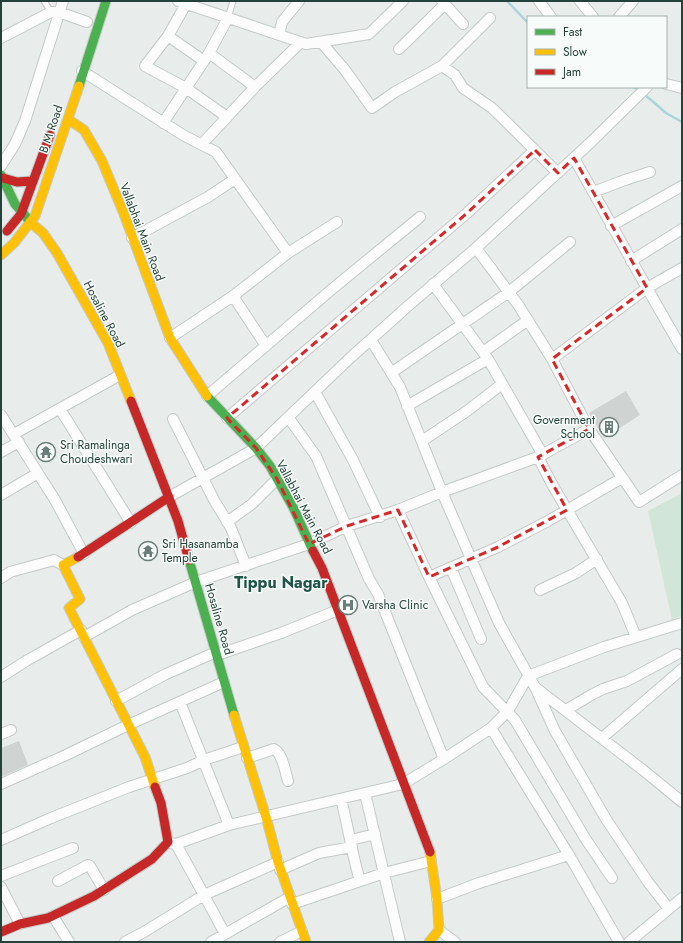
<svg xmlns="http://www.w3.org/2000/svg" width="683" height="943" font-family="Jost,sans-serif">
<rect width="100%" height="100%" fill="#e8edeb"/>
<path fill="#d1e6d8" d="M682 493V615L672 620 648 511Z"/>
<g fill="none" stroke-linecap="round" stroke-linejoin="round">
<path stroke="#a9d4db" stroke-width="2.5" d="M507 1 528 23
M633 87 640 91
M644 94 666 113 682 122"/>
</g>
<path fill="#cfd4d2" d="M626 391 640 415 604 438 589 413Z
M19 741 28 765 1 777V748Z"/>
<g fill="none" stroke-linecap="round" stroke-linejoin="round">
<g stroke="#c5cac8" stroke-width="7">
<path id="lane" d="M44 1 51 12
M228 18 233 1"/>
</g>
<g stroke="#c5cac8" stroke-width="12">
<path id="street" d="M178 1 306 44 369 34 403 1
M442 1 463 24
M539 1 551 17
M580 1 593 17
M619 17 633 1
M279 35 282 22 299 1
M168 36 145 66 186 88 227 117
M1 38 51 12H59L87 22
M321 42 345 70 372 108 395 92 442 66 455 75 463 88 492 108 558 173
M399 49 445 4
M209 53 228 18
M442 66 490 18
M82 71 183 135 216 152 288 253 233 296 266 346
M666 84 682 88
M255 87 301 42
M163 123 204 61 168 36 186 4
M202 144 255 87 209 53 204 61
M574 158 647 288 552 359 589 429
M1 166 15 144 25 121 63 1
M593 192 625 180 650 172
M611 226 682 186
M132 238 208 197 235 179
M476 248 590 143 647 87
M288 253 337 222
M631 261 682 229
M682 268 647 288 682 349
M433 284 488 359 543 455
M170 338 233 296
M371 340 400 387 442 492 499 623 535 687 555 731 606 819 648 882 669 909
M483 352 528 320
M391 373 509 292 570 242
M315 392 353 460 380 517
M207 396 331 290 420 217
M407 406 488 359
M60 409 131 523
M1 415 55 500 84 554
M288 417 316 456 369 579 378 594 425 712 444 759
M227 418 466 214 535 150
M173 419 214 500 231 528 246 566
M14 434 120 375
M422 441 467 411 502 384
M1 452 19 442
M538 457 553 486 622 603 636 637
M1 495 38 473
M169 497 256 448 349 359 408 306 476 248 519 306 552 359
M398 510 429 577
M227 522 252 504 277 479
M451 568 481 639
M1 578 10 572 54 560 63 565
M540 590 576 573 597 559
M84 637 132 610 196 582 309 544 347 526 398 510 442 492 538 457 589 429 639 502 682 475
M217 655 281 633 338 610
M1 677 26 661 81 630
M536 688 643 770 682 802
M116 701 164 675 216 652
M180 702 229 825
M566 710 593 694 603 689 627 681 677 654
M491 728 569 855 619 942
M1 734 11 730
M602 738 682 669
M247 758 274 749C283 754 285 771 288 781
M1 784 66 755 128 725 224 682
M365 793 400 942
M341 799C348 826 352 854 360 881
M1 840 51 818 129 787 187 768 204 760 243 747
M351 840 375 834
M170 843 176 844 204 895 278 862
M176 844 229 825 403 784 444 759 491 728 508 711 528 676 604 647 682 623
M280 870 319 853 352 847
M1 876 73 848
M612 878 585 838 515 720 483 687 429 577 498 547 548 521 622 478
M58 881 88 865 90 866 104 890
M1 887 20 924
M437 899 479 883 569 855
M292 904 384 873 431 861
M53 916 69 942
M439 930 455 942
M125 942 144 932 204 895 225 934
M211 942 290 897
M280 942 302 931
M629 942 682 898"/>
</g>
<g stroke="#c3cbc8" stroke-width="11">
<path id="fast" d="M79 86 106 1
M1 175 15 204 28 219
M207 396 256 448 270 466 293 507 313 551
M189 560 234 715"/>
</g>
<g stroke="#c3cbc8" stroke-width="11">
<path id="slow" d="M68 119 84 130 102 161 124 214 170 338 207 396
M30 222 43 233 57 253 108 343 131 401
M1 255 14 243 35 216 79 86
M78 557 63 565 80 599 69 608 145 757 155 787
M234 715 266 817 278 862 306 942
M429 942 439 930 437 899 430 852"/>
</g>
<g stroke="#c3cbc8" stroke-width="11">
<path id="jam" d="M3 178 17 182 33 181
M7 231 21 214 50 135
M131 401 178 521 189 560
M313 551 322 568 430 852
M78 557 169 497
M1 932 20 924 48 918 94 896 152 859 168 842 161 803 155 787"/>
</g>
<use href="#lane" stroke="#fcfcfc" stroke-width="5"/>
<use href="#street" stroke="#fcfcfc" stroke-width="10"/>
<use href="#fast" stroke="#4caf50" stroke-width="9"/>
<use href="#slow" stroke="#ffc107" stroke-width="9"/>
<use href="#jam" stroke="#c62828" stroke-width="9"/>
</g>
<path fill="none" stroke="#d62828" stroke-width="3" stroke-dasharray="8 5" stroke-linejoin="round" d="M535 150 558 173 574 158 647 288 552 359 589 429 538 457 567 510 498 547 429 577 398 510 347 526 309 544 277 479 256 448 227 418 466 214Z"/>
<defs>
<g id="building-ring" transform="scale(1)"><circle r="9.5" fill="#f7fbf9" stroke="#697e78" stroke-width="1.5"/><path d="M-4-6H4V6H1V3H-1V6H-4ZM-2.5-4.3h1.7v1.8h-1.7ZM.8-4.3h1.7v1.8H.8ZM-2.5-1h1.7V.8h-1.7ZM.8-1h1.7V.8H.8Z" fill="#697e78"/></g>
<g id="temple-ring" transform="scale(1)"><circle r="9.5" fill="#f7fbf9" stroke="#697e78" stroke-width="1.5"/><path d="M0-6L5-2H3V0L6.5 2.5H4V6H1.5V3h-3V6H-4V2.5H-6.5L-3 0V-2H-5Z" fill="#697e78"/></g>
<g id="hospital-ring" transform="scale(1)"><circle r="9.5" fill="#f7fbf9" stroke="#697e78" stroke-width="1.5"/><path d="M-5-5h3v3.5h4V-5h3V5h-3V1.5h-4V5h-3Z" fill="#697e78"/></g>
</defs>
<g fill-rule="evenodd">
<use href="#building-ring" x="609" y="427"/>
<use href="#temple-ring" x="46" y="452"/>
<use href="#temple-ring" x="148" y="551"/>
<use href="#hospital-ring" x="348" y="605"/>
</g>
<g text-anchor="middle" stroke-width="3" stroke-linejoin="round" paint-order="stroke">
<g font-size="12" fill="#24423a" stroke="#f7fbf9">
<text transform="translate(51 129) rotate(-71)" y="4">B M Road</text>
<text transform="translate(142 232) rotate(69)" y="4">Vallabhai Main Road</text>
<text transform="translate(104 314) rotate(62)" y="4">Hosaline Road</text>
<text transform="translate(304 507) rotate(62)" y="4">Vallabhai Main Road</text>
<text transform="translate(219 619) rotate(74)" y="4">Hosaline Road</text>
</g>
<g font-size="12" fill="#24423a" stroke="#f7fbf9" text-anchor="start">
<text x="595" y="424" text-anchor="end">Government<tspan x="595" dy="14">School</tspan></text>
<text x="60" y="449">Sri Ramalinga<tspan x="60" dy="14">Choudeshwari</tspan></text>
<text x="162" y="548">Sri Hasanamba<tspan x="162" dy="14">Temple</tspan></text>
<text x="362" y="609">Varsha Clinic</text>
</g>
<g font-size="16" font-weight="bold" fill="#1f5548" stroke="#f7fbf9">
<text x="281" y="588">Tippu Nagar</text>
</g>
</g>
<rect width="683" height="943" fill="none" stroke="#24423a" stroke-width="4"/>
<rect x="527" y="16" width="140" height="72" fill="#f7fbf9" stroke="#a3b1ad"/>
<rect x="535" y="29" width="20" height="6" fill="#4caf50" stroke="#a3b1ad"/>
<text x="563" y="36" font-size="12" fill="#24423a">Fast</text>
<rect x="535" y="49" width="20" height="6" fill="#ffc107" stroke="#a3b1ad"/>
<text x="563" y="56" font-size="12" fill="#24423a">Slow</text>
<rect x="535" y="69" width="20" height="6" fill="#c62828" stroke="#a3b1ad"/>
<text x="563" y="76" font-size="12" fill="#24423a">Jam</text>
</svg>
